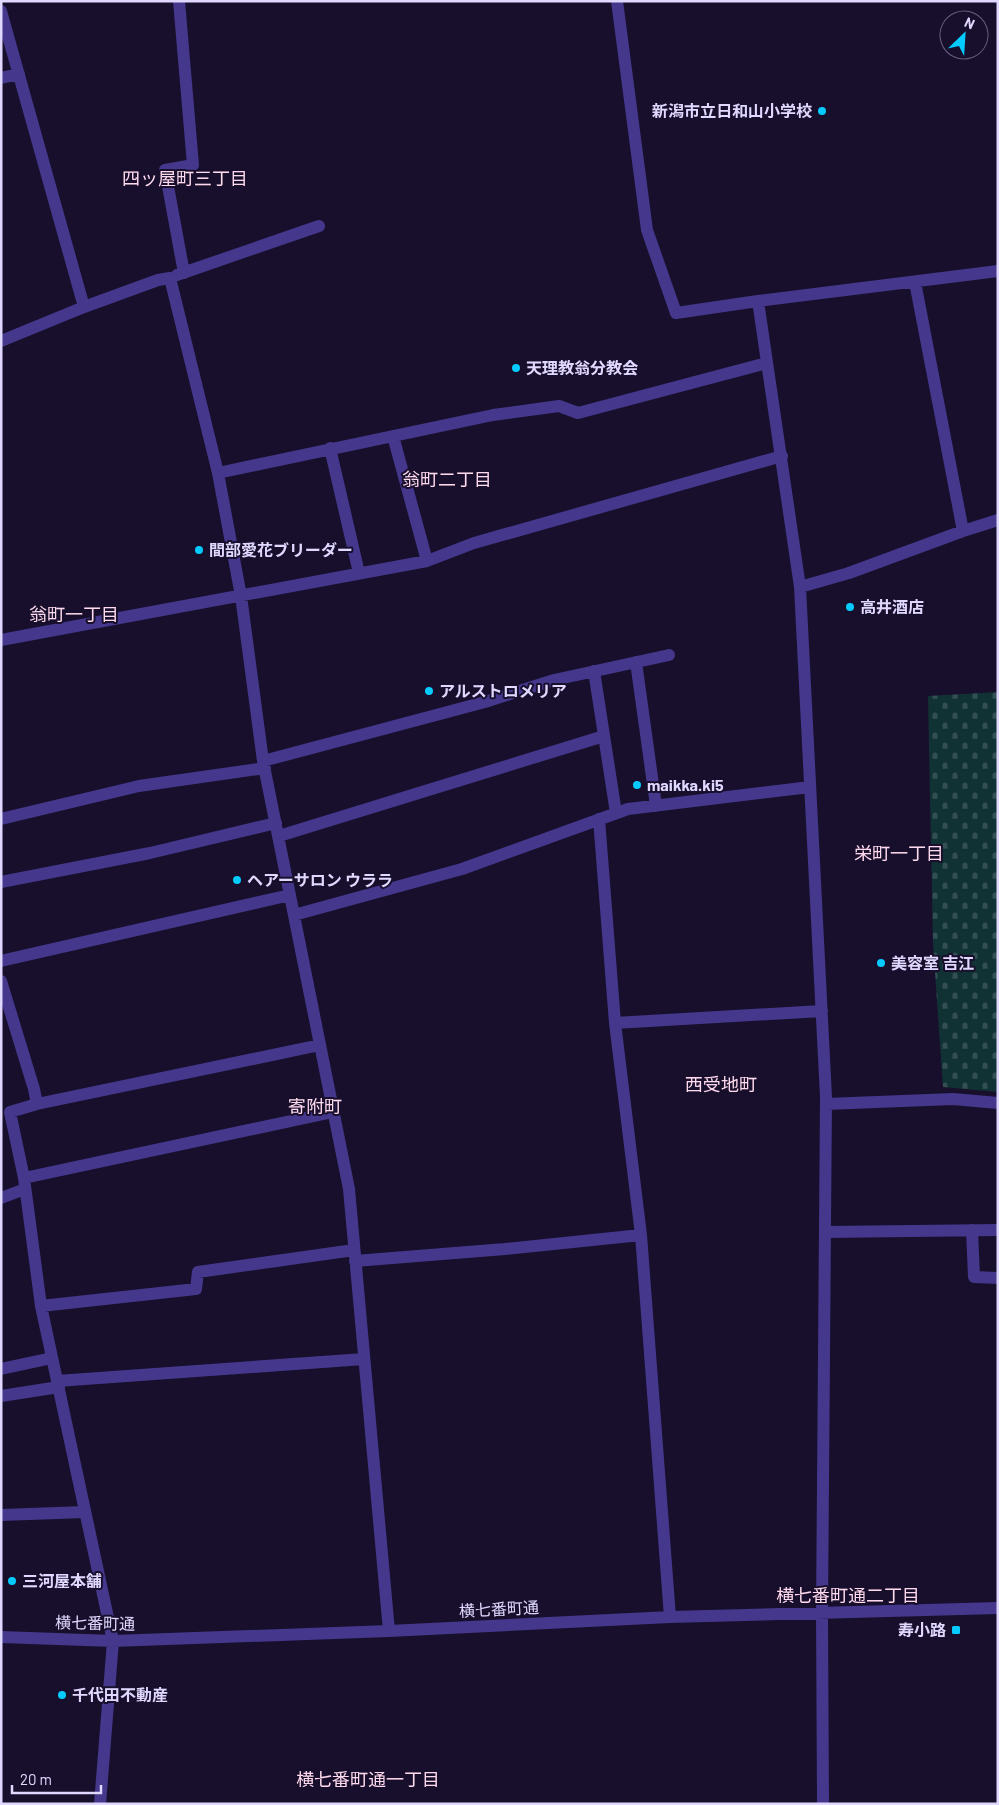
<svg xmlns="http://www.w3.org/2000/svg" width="999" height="1805" font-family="Barlow,'Noto Sans JP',sans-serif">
<defs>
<pattern id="cemetery-stones" width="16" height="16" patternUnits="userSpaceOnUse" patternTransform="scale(1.25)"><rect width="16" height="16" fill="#113235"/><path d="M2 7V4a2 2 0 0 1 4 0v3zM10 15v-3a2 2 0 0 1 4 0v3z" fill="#334f53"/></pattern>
</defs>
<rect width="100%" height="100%" fill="#170f2b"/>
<path fill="url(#cemetery-stones)" d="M998 692V1092L943 1087 933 943 928 696Z"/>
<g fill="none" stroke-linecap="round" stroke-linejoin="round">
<path stroke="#44378c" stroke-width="12" d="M179 1 193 165 165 170 184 273
M617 1 647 230 676 313 758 301 998 271
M1 11 84 307
M1 78 19 74
M177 275 319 226
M915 282 963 531
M758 301 800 587 826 1097 822 1612 823 1804
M1 341 84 307 158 280 170 278 218 473 241 596 263 761 349 1189 389 1631
M393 436 427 561
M330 448 359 573
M218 473 493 415 559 406 578 413 767 363
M800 587 849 573 963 531 998 520
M1 640 427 561 474 543 782 456
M636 662 656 806
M594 671 616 813
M263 761 485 702 554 680 669 655
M1 819 139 786 265 768
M599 819 615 1023 641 1235 670 1617
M279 836 604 736
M1 882 150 853 276 823
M294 915 462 869 628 809 810 787
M1 961 290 895
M1 981 34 1089 37 1104 10 1112 24 1178 41 1306 113 1641 100 1804
M615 1023 822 1011
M37 1104 320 1045
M826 1104 953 1099 998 1103
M24 1178 333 1112
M1 1198 25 1189
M972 1230 974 1277 998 1278
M825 1232 998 1230
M355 1261 505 1249 641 1235
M41 1306 196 1289 198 1272 354 1250
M1 1369 52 1358
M57 1381 364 1359
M1 1396 59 1387
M1 1515 85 1512
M1 1637 113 1641 389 1631 670 1617 998 1608"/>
</g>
<g fill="#04cbff" stroke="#170f2b" stroke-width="2">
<circle cx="822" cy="111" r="5"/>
<circle cx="516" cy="368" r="5"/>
<circle cx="199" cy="550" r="5"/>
<circle cx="850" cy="607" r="5"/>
<circle cx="429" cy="691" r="5"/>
<circle cx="637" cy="785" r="5"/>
<circle cx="237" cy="880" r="5"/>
<circle cx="881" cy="963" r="5"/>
<circle cx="12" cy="1581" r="5"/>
<rect x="951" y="1625" width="10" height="10" rx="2.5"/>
<circle cx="62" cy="1695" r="5"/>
</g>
<g text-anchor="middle" stroke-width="4" stroke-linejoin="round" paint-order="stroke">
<g font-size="16" font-weight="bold" fill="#e1d8ff" stroke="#170f2b" text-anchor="start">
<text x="812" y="117" text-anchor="end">新潟市立日和山小学校</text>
<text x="526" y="374">天理教翁分教会</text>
<text x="209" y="556">間部愛花ブリーダー</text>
<text x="860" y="613">高井酒店</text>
<text x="439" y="697">アルストロメリア</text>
<text x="647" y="791">maikka.ki5</text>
<text x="247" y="886">ヘアーサロン ウララ</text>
<text x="891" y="969">美容室 吉江</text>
<text x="22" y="1587">三河屋本舗</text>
<text x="946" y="1636" text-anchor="end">寿小路</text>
<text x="72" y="1701">千代田不動産</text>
</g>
<g font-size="16" fill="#e1d8ff" stroke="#170f2b">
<text transform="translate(499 1609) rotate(-3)" y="6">横七番町通</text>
<text transform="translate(95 1623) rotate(1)" y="6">横七番町通</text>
</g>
<g font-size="18" fill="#ffdaee" stroke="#170f2b">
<text x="185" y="185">四ッ屋町三丁目</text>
<text x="447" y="486">翁町二丁目</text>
<text x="74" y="621">翁町一丁目</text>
<text x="899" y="860">栄町一丁目</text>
<text x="721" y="1091">西受地町</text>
<text x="315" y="1113">寄附町</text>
<text x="848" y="1602">横七番町通二丁目</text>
<text x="368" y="1786">横七番町通一丁目</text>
</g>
</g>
<rect width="999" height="1805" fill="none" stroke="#e1d8ff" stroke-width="5"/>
<g transform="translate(964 35) rotate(25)"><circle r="24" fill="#170f2b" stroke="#685f80"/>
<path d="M0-4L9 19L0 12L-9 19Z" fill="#04cbff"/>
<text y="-8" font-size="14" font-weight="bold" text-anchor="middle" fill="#e1d8ff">N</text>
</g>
<path d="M12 1785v8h89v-8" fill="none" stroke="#e1d8ff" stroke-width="2.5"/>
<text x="20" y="1785" font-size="15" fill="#e1d8ff" stroke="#170f2b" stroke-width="4" paint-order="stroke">20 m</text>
</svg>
